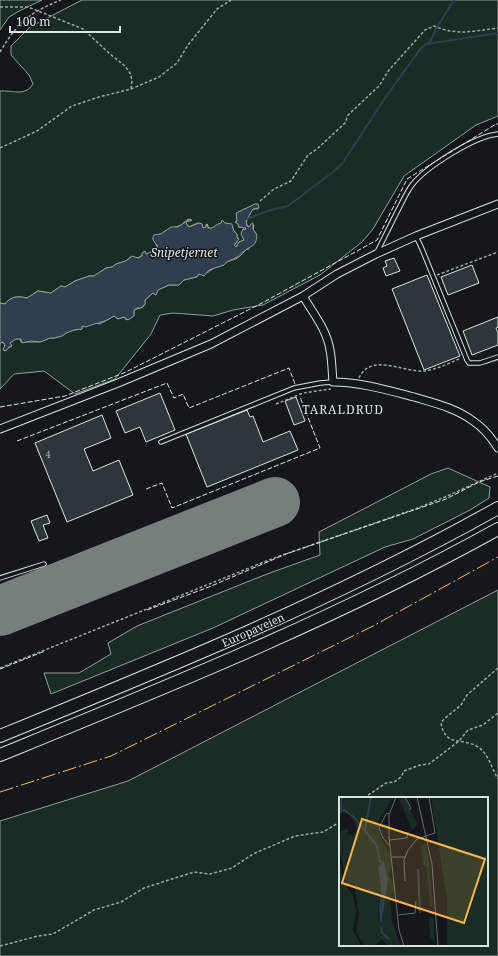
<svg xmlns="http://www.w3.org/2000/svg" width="498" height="956" font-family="'Noto Serif',serif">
<rect width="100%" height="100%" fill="#14181c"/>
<path fill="#1a2d24" stroke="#939e99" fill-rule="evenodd" d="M0 0H42L19 11 9 17 0 30Z
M82 0H498V116L476 125 404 176 373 229 362 242 320 275 263 305 233 310 213 316 173 313 160 315 151 334 115 379 75 394 44 371 14 374 0 389V343L2 342 5 345 4 349 8 348 12 346 10 344C12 340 16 338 20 339L21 342H40L50 338H54L62 336 66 333 74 330 82 329V326L95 323 100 324 114 316 118 319 124 317 126 320 134 314V310L143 307 145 304V300L153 293 156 295 158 290 169 285H177L184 280 197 277 199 274 207 273 214 268 224 265C227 260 234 261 239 257 241 255 244 252 247 249L248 250 257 235 253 230 254 225 249 227 246 223 250 212 253 209H258L256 204 237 213V221L235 222 239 225 238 227 246 228 245 230 243 229C241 237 242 232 244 240L239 242 236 247 234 246 237 242V234L234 231 231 224 230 225 228 223 226 224 224 222C219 224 214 229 208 228V225L206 224V227L203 228 202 224 197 223 189 227 186 223 188 221 192 220 188 219 181 225 165 231 161 234 156 235 153 238 158 249C155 252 150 251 147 254L144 253C138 258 139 259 130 257L126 261 116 264 112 267 106 268 94 276H89L75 281 65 287 61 286 51 293 38 291 27 298C18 296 11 296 5 304L0 303V91C12 90 25 97 33 84L29 75 11 55V46L30 27Z
M448 468 490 487 489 498 470 510 413 539 385 547 213 628 51 694 44 673H79L111 654 108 643 137 626 267 574 320 555 319 532 431 474Z
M498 590V956H0V821L128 781ZM340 798H487V945H340Z"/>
<path fill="#2f3f4d" stroke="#939e99" d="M255 204H258L259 208 253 209 246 221 247 226 249 227 252 223H253V229L257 235C256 245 254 245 247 249 243 251 240 255 237 257 232 260 226 261 224 265L209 270 204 276 199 274 196 277 184 280 179 285H169L158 290 156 295 153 293 145 300V304L141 308H137L134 310V316L128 320 124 317 118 319 114 316C104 323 95 323 86 327L82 326V329L74 330 66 333 62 336 54 338H50L40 342 31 341 22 343 21 339H16L10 343 12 346 9 347 6 351 3 350 5 345 3 342 0 343V303L5 304C11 296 18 296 27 298L38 291 51 293 61 286 65 287 75 281 89 276H94L106 268 112 267 116 264 126 261 132 256 138 258 142 256V253L145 251 146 253V254H147C150 251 155 252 158 249L157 245C155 243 151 239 154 235L161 234 171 227H178L190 219 191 221H188L186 223 189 227 199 223 202 224 203 228 206 227 207 224 208 228H212L218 224 221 223 222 220 225 223 232 224C233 228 233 232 237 234V238L239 239 234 245 236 247 239 242 244 240 241 234 243 229 245 230 246 228 239 227 238 224 235 222 237 221 236 213Z"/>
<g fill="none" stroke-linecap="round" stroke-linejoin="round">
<path stroke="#2f3f4d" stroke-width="2" d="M427 44 498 33
M247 219 267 211 288 206 333 172 342 164 385 98 413 59 421 48 430 42 436 29 454 0"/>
<path stroke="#767f7c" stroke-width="50" d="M0 611 275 502"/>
</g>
<path fill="#2c363c" stroke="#d8e6dc" d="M394 258 400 271 386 276 383 268 387 266 385 261Z
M472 265 479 283 448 295 441 277Z
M427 275 460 356 424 370 392 289Z
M498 317V327L496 328 498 333V345L472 355 463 331Z
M160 393 175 430 146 442 140 427 125 433 116 411Z
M296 397 305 421 294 425 285 401Z
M247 410 250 417 253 416 263 442 290 431 298 450 207 487 186 434Z
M102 415 111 438 84 449 93 471 119 460 133 495 67 522 35 443Z
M47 515 50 523 43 525 48 538 39 541 31 521Z"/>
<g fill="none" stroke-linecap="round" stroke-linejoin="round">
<g stroke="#d8e6dc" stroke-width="5.5">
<path id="service" d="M416 236 422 249 467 360 469 363H480L498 357
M376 254C383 240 390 226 397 212 402 203 406 193 412 185 426 167 475 136 498 134
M161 442 294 388 320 383 333 382
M0 578 44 564"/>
</g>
<g stroke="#d8e6dc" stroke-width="9">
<path id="minor" d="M303 296C313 313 327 330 330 350 332 360 332 371 333 382 360 382 387 390 414 397 434 403 456 408 473 421 484 428 491 437 498 448
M0 429 118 383 211 344 303 296 337 274 376 254 416 236 498 204"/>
</g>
<g stroke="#d8e6dc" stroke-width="14">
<path id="motorway" d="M0 736C169 667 338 598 498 508
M0 755C169 686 338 618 498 529"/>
</g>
<path stroke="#9da8a2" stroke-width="1.5" stroke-dasharray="3 2" stroke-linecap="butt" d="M0 7H28L83 29 110 54 125 66 130 73 132 80 131 89
M0 52C17 23 30 12 61 0
M0 148 37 131 72 106 99 97 131 89 159 77 177 63 188 45 217 9 231 0
M260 201 274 189 291 181 308 155 317 149 345 123 348 115 379 86 389 70 425 30 434 26C457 36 474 31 498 28
M437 275 498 252
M359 378C371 352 404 373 425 371 437 369 450 363 461 358
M276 404 303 393 331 389
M0 668 274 558 415 509 445 497 498 473
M498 668 467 695 461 705 444 719 441 723C445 748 463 737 478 747 488 753 492 769 498 779
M364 798 386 783 394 782 401 777 404 771 420 765 429 764 459 741 468 730 483 725 498 713
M0 946 38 936 53 934 94 910 121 902 144 888 194 872 210 874 232 868 253 854 295 836 323 832 340 822"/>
<use href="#service" stroke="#14181c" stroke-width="3.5"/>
<use href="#minor" stroke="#14181c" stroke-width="7"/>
<use href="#motorway" stroke="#14181c" stroke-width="12"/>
<path stroke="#d8e6dc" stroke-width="1" stroke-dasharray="5 2" stroke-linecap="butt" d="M0 407 65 396 126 372 262 303 377 240 407 179 496 124H498
M17 441 167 383 174 398 183 394 189 408 289 368 295 384
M146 489 162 483 172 508 320 448 300 397
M147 610 209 587 286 554 446 499 479 482 498 476
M0 669 45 651"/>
<path stroke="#ffb74d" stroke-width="1" stroke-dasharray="14 3 2 3" stroke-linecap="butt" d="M0 792 111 756 373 626 498 557"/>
</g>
<g text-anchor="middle" stroke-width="3" stroke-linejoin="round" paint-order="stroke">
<g font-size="9" fill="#adbab4">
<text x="48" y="458">4</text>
</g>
<g font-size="11" fill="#d8e6dc" stroke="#14181c">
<text transform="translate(253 630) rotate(-24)" y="4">Europaveien</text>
</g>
<g font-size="12" font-style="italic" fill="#d8e6dc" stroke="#14181c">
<text x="184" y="257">Snipetjernet</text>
</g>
<g font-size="12" letter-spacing="1" fill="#d8e6dc" stroke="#14181c">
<text x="343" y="414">TARALDRUD</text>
</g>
</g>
<g transform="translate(339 797)">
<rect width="149" height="149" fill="#14181c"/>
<path d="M4 0H54L38 27 42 42 51 57 53 65 50 79 56 87V93L51 100 53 125 62 149H45H49L43 142 35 149H26L17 135 20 117 15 86 9 87 7 84 0 50 2 34 9 31 8 40 10 36 14 39 18 31 10 15 0 12 5 5ZM43 63 49 83 42 130 39 115 42 92 39 74ZM66 0 78 27 73 33 60 2ZM92 0H149V149H108V102ZM86 44 89 56 94 109H91L87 69 84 68 82 51ZM0 61 5 86 14 99 17 114 14 133 22 149H2L0 146ZM90 120 95 122V143L91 142Z" fill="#1a2d24" fill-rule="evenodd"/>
<path d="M40 62 45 65 49 83 42 131 40 114 42 92 39 71 43 65H40Z" fill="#2f3f4d"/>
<path fill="none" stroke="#2f3f4d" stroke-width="2" d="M2 13 3 0M1 15 5 13 16 21 38 49 41 64M26 33 32 0M79 72 81 116M42 130 43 136 50 142"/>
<path fill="none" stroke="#626a69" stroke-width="1" d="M57 0 50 18V40L60 133 65 149M66 0 72 11 70 13M78 0 93 67 99 149M50 16 47 17 40 31 44 41 51 49M50 43 68 41 69 35M53 60H66M66 84 65 63 69 53 78 42 96 36 90 0M59 118 76 116 77 104"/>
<path fill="#ffb74d" fill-opacity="0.15" stroke="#ffb74d" stroke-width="2" d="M23 22 146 62 125 126 3 86Z"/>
<rect width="149" height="149" fill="none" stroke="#d8e6dc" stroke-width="2"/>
</g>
<path d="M10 26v6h110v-6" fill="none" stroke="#d8e6dc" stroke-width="2"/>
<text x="16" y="26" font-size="12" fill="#d8e6dc" stroke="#14181c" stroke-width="3" paint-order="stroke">100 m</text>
</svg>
